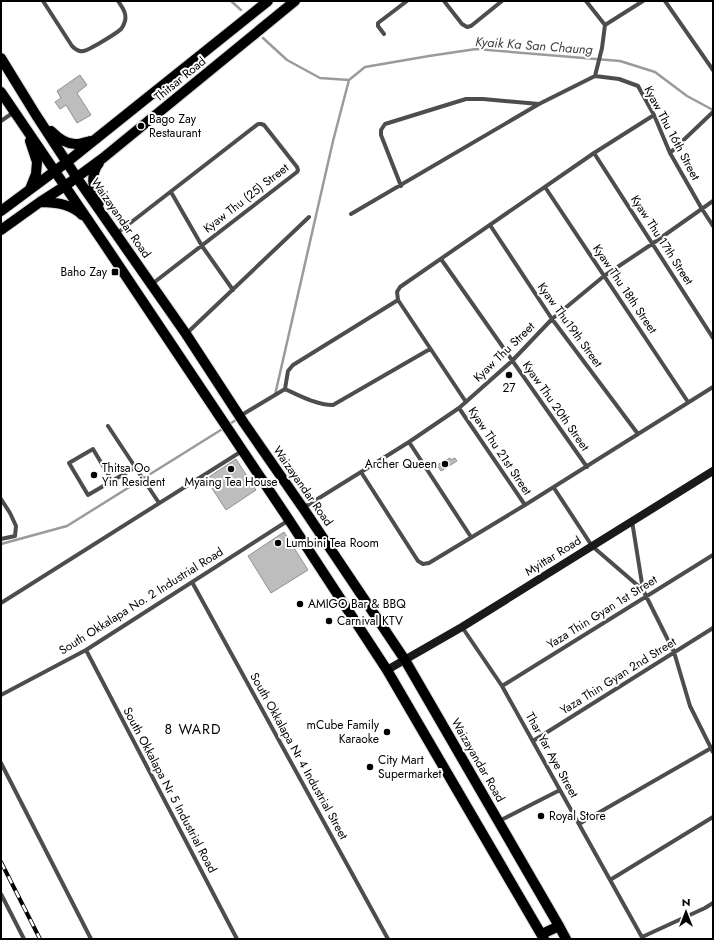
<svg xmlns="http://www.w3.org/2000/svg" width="714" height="940" font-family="Jost,sans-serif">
<rect width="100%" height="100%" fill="#fff"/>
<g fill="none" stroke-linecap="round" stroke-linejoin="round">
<path stroke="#9b9b9b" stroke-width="2.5" d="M231 1 241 10
M263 38 287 60 320 78 349 80 365 67 429 56 476 49 620 61 655 72 687 96 713 110
M275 395 333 141 349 80
M228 425 239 418
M1 544 67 526 224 428"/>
</g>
<path fill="#bdbdbd" stroke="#919191" d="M80 75 87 85 77 93 91 115 77 123 66 105 60 109 55 102 61 98 57 91Z
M450 458 451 460 455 458 457 461 441 471 437 465Z
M236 459 256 490 226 510 206 479Z
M284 532 308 570 271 593 248 556Z"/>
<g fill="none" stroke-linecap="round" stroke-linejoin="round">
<g stroke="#dbdbdb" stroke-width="12">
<path id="primary" d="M1 58 36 115 77 178 186 334 244 423 303 508 405 660 559 926 566 939
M1 92 103 242 289 520 387 670 544 939
M51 131C58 138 67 145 77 144 81 144 86 142 90 141
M30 141 37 162 36 174 30 189
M99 163C89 175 94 190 99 203
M40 202C55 202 72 204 82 215
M1 211 67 162 268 1
M1 230 40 202 65 186 103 158 295 1
M542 934 559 926"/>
</g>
<path stroke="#4d4d4d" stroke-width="4" d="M43 1 72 46C75 49 79 52 83 51 88 51 117 33 121 29 123 27 124 24 125 21 127 13 122 7 118 1
M444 1 462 24 467 27 471 26 502 1
M586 1 605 25
M665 1 713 70
M384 34 378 26V23L407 1
M595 76 619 79 638 86 654 115 670 153 702 209 713 226
M1 121 14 112
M594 153 713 338
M670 153 713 112
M401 186 381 135V130L385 124 466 99H483L539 104
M545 187 688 402
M171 192 202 246 233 290
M351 214 539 104 595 76 602 48 605 25 643 1
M490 225 552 319 638 434
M116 234 258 124H261L264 125 297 167 298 170 297 172 152 284
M441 259 587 467
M186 334 309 217
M285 389 288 371 293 365 398 300
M466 402 398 300 397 292 400 287 594 153 654 115
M459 408 525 505
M240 416 285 389C300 396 317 405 333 405L430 349
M108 426 159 503
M409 442 471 537
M361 472 418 561 423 564 429 563 525 505 713 387
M112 481 93 449 69 463 88 495 136 467
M554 488 592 546 643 590
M1 499 10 513 16 526 15 536 1 539
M303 508 361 472 409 442 459 408 512 361 552 319 604 276 652 244 713 201
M632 521 643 590 674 652 690 706 713 752
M192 582 388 939
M1 603 242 451
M462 627 502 686 643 939
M86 650 237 939
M502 686 713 555
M1 695 86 650 289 520
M533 741 713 628
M1 763 91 939
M499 821 560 790
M579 824 713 747
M610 880 713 817
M1 894 24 939
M642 937 705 908 713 903"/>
<path stroke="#1a1a1a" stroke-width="8" d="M387 670 462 627 713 471"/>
<use href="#primary" stroke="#000" stroke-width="10"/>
<g stroke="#000" stroke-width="4">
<path id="rail" d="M1 862 40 939"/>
</g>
<use href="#rail" stroke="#fff" stroke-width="2.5" stroke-dasharray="8" stroke-linecap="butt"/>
</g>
<g fill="#000" stroke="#fff" stroke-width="1.5">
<circle cx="141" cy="126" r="4"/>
<rect x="111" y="268" width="8" height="8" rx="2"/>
<circle cx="509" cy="375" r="4"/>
<circle cx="445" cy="464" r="4"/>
<circle cx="231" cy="469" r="4"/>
<circle cx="94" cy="475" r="4"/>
<circle cx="278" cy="543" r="4"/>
<circle cx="300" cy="604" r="4"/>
<circle cx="329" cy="621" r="4"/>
<circle cx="387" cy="732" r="4"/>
<circle cx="370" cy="767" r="4"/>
<circle cx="541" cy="816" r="4"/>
</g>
<g text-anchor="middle" stroke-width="4" stroke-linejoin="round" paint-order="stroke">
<g font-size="12" fill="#000" stroke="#fff">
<text transform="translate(180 79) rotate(-39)" y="4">Thitsar Road</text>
<text transform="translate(672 133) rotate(62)" y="4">Kyaw Thu 16th Street</text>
<text transform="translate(246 198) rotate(-38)" y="4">Kyaw Thu (25) Street</text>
<text transform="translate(121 218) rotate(55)" y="4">Waizayandar Road</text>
<text transform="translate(662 240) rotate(57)" y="4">Kyaw Thu 17th Street</text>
<text transform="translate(625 289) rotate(56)" y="4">Kyaw Thu 18th Street</text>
<text transform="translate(570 325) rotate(54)" y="4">Kyaw Thu19th Street</text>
<text transform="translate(504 352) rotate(-44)" y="4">Kyaw Thu Street</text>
<text transform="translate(556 406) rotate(55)" y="4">Kyaw Thu 20th Street</text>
<text transform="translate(500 451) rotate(56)" y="4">Kyaw Thu 21st Street</text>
<text transform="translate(303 486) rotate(55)" y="4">Waizayandar Road</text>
<text transform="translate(553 556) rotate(-32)" y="4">Myittar Road</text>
<text transform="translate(141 601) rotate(-32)" y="4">South Okkalapa No. 2 Industrial Road</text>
<text transform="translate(602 612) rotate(-32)" y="4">Yaza Thin Gyan 1st Street</text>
<text transform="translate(618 676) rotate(-32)" y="4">Yaza Thin Gyan 2nd Street</text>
<text transform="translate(552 755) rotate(61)" y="4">Thar Yar Aye Street</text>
<text transform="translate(299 756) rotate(61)" y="4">South Okkalapa Nr 4 Industrial Street</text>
<text transform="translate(478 760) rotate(60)" y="4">Waizayandar Road</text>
<text transform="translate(170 790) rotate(62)" y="4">South Okkalapa Nr 5 Industrial Road</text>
</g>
<g font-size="12" fill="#000" stroke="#fff" text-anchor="start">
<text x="149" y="123">Bago Zay<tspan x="149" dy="14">Restaurant</tspan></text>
<text x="107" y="276" text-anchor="end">Baho Zay</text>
<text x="509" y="392" text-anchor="middle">27</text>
<text x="437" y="468" text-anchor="end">Archer Queen</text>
<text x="102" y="472">Thitsa Oo<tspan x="102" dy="14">Yin Resident</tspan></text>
<text x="231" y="486" text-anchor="middle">Myaing Tea House</text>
<text x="286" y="547">Lumbini Tea Room</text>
<text x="308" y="608">AMIGO Bar &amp; BBQ</text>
<text x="337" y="625">Carnival KTV</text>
<text x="379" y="729" text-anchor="end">mCube Family<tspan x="379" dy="14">Karaoke</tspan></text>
<text x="378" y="764">City Mart<tspan x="378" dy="14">Supermarket</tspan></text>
<text x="549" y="820">Royal Store</text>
</g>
<g font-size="13" font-style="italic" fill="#3c3c3c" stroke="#fff">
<text transform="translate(534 45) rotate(4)" y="5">Kyaik Ka San Chaung</text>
</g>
<g font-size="14" letter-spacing="1" fill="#000" stroke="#fff">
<text x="193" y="734">8 WARD</text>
</g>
</g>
<rect width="714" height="940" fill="none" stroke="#000000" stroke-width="4"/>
<g transform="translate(686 912)" stroke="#ffffff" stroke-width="3" paint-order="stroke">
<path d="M0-3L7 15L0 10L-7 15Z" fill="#000000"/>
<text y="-6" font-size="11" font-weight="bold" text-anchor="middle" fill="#000000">N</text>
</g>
</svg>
